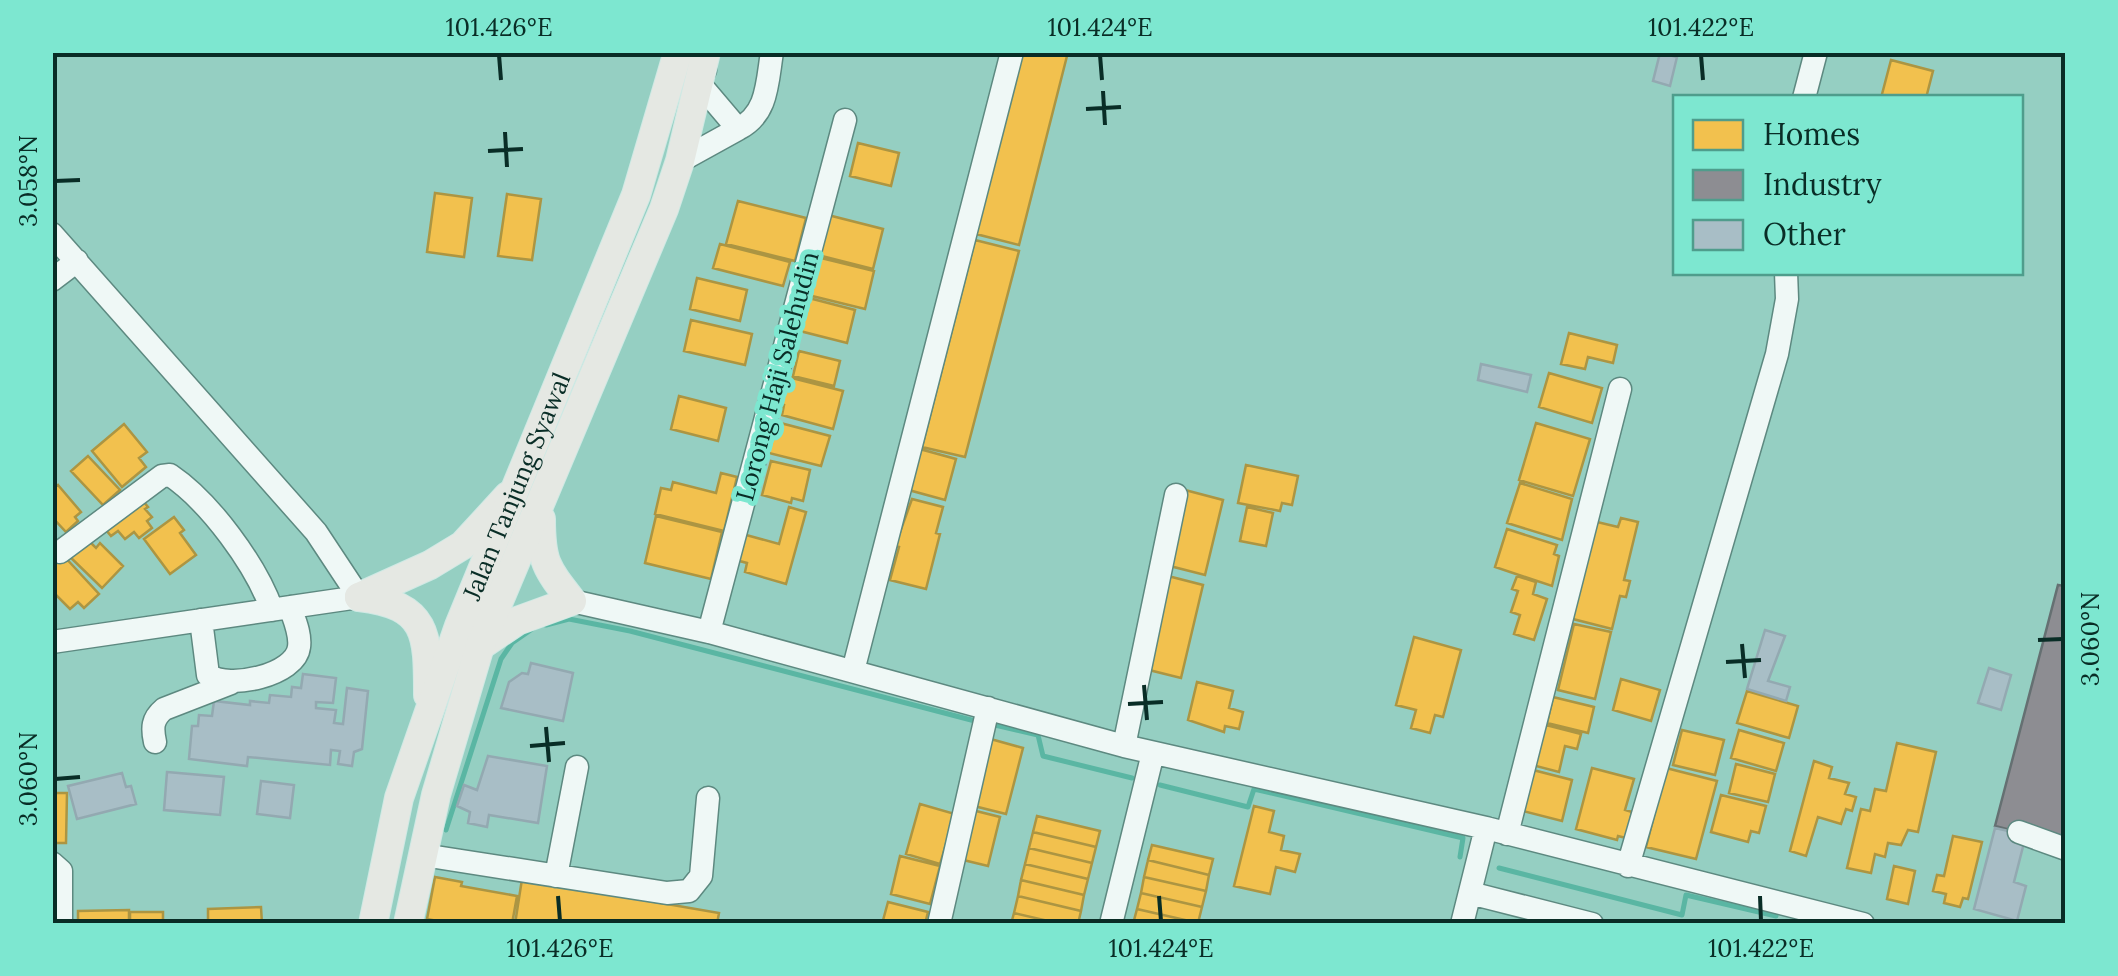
<svg xmlns="http://www.w3.org/2000/svg" width="2118" height="976" font-family="Lora,serif">
<rect width="100%" height="100%" fill="#95cfc2"/>
<path fill="#f2c14e" stroke="#ac9542" stroke-width="2.5" d="M1022 52H1068L1019 245 976 234Z
M1891 60 1933 71 1926 98H1881Z
M858 143 899 153 891 186 850 176Z
M435 193 472 198 464 257 427 252Z
M507 194 541 199 532 260 498 256Z
M738 201 806 218 795 261 726 244Z
M824 214 883 229 873 269 814 254Z
M975 240 1019 251 965 457 922 447Z
M720 244 790 262 783 286 713 268Z
M813 256 874 271 865 309 804 294Z
M697 278 747 290 740 321 690 309Z
M805 297 855 310 847 343 796 330Z
M691 320 752 334 745 365 684 351Z
M1569 333 1617 345 1613 363 1588 357 1585 369 1561 364Z
M799 351 840 361 834 386 793 376Z
M1549 373 1602 388 1592 423 1539 407Z
M792 378 843 391 833 429 782 415 784 405 774 403 780 382 790 384Z
M679 396 726 408 718 441 671 429Z
M769 420 830 436 821 466 761 451Z
M1536 423 1590 439 1573 496 1519 480Z
M124 424 147 452 139 458 146 467 122 487 92 451Z
M916 448 956 459 945 500 905 489Z
M88 456 120 490 103 505 71 471Z
M771 461 810 470 803 501 792 498 791 503 762 495Z
M1246 465 1298 476 1292 505 1282 503 1280 511 1238 503Z
M721 473 737 477 724 531 655 514 661 488 671 490 673 482 716 493Z
M1520 483 1572 499 1562 540 1507 523Z
M58 485 81 512 75 517 78 521 66 532 52 517V489Z
M1185 490 1223 500 1205 575 1166 565Z
M138 495 148 507 145 509 152 517 147 521 152 528 139 538 134 532 125 539 118 531 111 536 101 524Z
M912 499 943 507 936 533 940 534 926 589 890 580 899 547 895 546Z
M789 507 806 512 786 584 745 572 747 563 732 559 739 533 779 544Z
M1247 507 1273 513 1266 546 1240 541Z
M656 516 722 532 711 579 645 563Z
M174 517 184 530 180 533 196 555 170 574 144 539Z
M1621 518 1638 522 1624 580 1630 581 1626 597 1620 596 1612 629 1569 618 1593 521 1618 527Z
M1507 529 1557 545 1554 554 1559 556 1552 586 1495 567Z
M85 537 96 548 100 543 123 566 102 588 67 554Z
M62 554 99 594 84 608 78 602 70 609 52 591V564Z
M1168 576 1203 585 1181 678 1137 667Z
M1517 576 1536 582 1533 594 1547 599 1534 640 1514 634 1520 615 1511 612 1518 591 1512 589Z
M1574 624 1611 632 1595 699 1558 690Z
M1414 637 1461 650 1443 717 1435 715 1430 733 1411 728 1416 710 1396 705Z
M1621 679 1660 690 1651 721 1613 710Z
M1197 682 1233 691 1229 708 1243 712 1239 729 1225 726 1224 732 1188 720Z
M1747 691 1798 706 1789 738 1737 723Z
M1553 697 1594 707 1588 733 1547 723Z
M1546 725 1581 734 1577 749 1565 746 1559 772 1532 765Z
M1682 730 1724 740 1715 775 1673 765Z
M1739 730 1784 743 1776 771 1731 758Z
M987 738 1023 748 1006 814 970 805Z
M1897 743 1936 752 1918 832 1908 830 1901 845 1888 843 1885 857 1875 854 1871 873 1847 868 1861 809 1870 811 1875 789 1886 791Z
M1814 761 1832 767 1829 778 1849 783 1845 794 1856 797 1852 811 1846 809 1841 824 1818 817 1806 856 1790 851Z
M1736 764 1775 774 1768 802 1729 793Z
M1592 768 1634 779 1625 810 1632 812 1626 838 1618 836 1617 840 1576 829Z
M1666 768 1717 781 1696 859 1646 847Z
M1533 770 1572 780 1562 821 1523 811Z
M52 793H67L66 843H52Z
M1721 795 1766 806 1759 833 1751 831 1748 842 1711 832Z
M920 804 955 814 940 864 906 854Z
M1254 806 1274 811 1269 832 1284 836 1281 850 1300 854 1295 872 1276 867 1270 894 1234 886Z
M968 809 1000 817 988 866 955 858Z
M1037 816 1100 831 1096 847 1033 832Z
M1033 832 1096 847 1092 863 1029 848Z
M1953 836 1982 842 1968 899 1963 898 1960 907 1944 903 1946 894 1933 891 1937 875 1944 876Z
M1152 845 1213 859 1209 875 1148 860Z
M1029 848 1092 863 1088 879 1025 864Z
M900 856 940 866 930 904 891 894Z
M1148 860 1209 875 1206 891 1144 877Z
M1025 864 1088 879 1084 895 1021 880Z
M1894 866 1915 871 1908 904 1887 899Z
M435 877 462 882 461 886 517 896 512 924H453L427 919Z
M1144 877 1206 891 1202 907 1141 893Z
M522 879 719 913 717 924H515Z
M1021 880 1084 895 1081 911 1018 896Z
M1141 893 1202 907 1198 923 1137 909Z
M1018 896 1081 911 1078 924H1061L1014 913Z
M888 902 928 912 925 924H882Z
M261 907 262 924H208V909Z
M1137 909 1198 923V924H1133Z
M129 910V924H78V911Z
M130 912H163V924H130Z
M1014 913 1061 924H1011Z"/>
<path fill="#8d8d92" stroke="#657072" stroke-width="2.5" d="M2058 585 2066 586V837L2046 839 1995 826Z"/>
<g fill="none" stroke-linecap="round" stroke-linejoin="round">
<path stroke="#5ab6a3" stroke-width="5" d="M546 625 569 619 630 631 975 721
M995 725 1038 735 1043 756 1132 778
M1160 785 1248 807 1254 789 1463 838 1460 857
M446 830 501 659 512 643 535 627
M1499 868 1682 915 1686 895 1776 916"/>
</g>
<path fill="#a8bec6" stroke="#93a9b1" stroke-width="2.5" d="M1660 53 1677 57 1670 86 1653 81Z
M1481 364 1531 375 1527 392 1478 380Z
M1765 630 1785 636 1768 681 1790 687 1786 701 1747 689Z
M531 663 573 673 563 721 501 708 509 682 522 673 528 674Z
M1989 668 2011 675 2001 710 1978 703Z
M303 674 336 678 333 703 316 702V708L336 710 334 723 343 724 347 688 368 691 362 749 354 752 352 766 338 764 340 751 331 750 330 765 248 757 247 766 189 759 192 726H198L199 715 212 716 214 701 250 705V701L269 703 270 695 291 697 292 687 301 688Z
M488 756 547 766 538 823 489 815 487 827 468 823 470 812 457 806 464 785 477 790Z
M167 772 224 777 220 815 164 810Z
M122 773 126 787 131 786 136 804 77 819 68 786Z
M261 781 294 785 290 818 257 814Z
M1995 828 2026 835 2014 882 2026 886 2017 921 1974 909Z"/>
<g fill="none" stroke-linecap="round" stroke-linejoin="round">
<g stroke="#5d8980" stroke-width="25">
<path id="minor" d="M1804 98 1816 52
M738 129C768 114 767 83 772 52
M680 161 738 129 699 83 705 70
M52 234 316 532 359 597 52 642
M52 280 77 261
M60 552 162 476 170 475C210 502 256 565 272 610
M572 601 709 632 1124 746 1486 828 1863 924
M201 620 208 675C229 690 296 675 299 647 301 634 294 619 290 607
M709 632 845 120
M853 671 1012 52
M155 742C152 728 152 719 164 709L231 683
M1124 746 1176 495
M2019 832 2066 849
M1507 834 1620 389
M423 855 667 893 689 891 701 876 708 798
M52 863 61 871V924
M1628 866 1777 354 1787 299 1786 272
M556 876 577 767
M1470 893 1592 924
M939 924 988 708
M1111 924 1153 753
M1462 924 1486 828"/>
</g>
<g stroke="#cfe9e4" stroke-width="30">
<g id="major">
<path d="M359 597 430 565 463 545 508 496"/>
<path d="M359 597C428 605 428 634 428 695"/>
<path d="M483 644 517 621 572 601C546 568 541 562 541 519"/>
<path id="s1" d="M373 924 399 798 459 626 636 195 678 52"/>
<path d="M408 924 436 795 480 646 664 209 680 161 706 52"/>
</g>
</g>
<use href="#minor" stroke="#eff8f6" stroke-width="22"/>
<use href="#major" stroke="#e5e8e3" stroke-width="28"/>
</g>
<path fill="none" stroke="#092d26" stroke-width="4" d="M499 55 501 80M1100 55 1102 80M1701 55 1703 80M1103 91 1105 125M1086 109 1121 107M505 132 507 167M488 151 523 149M55 181 80 180M2038 640 2063 639M1742 644 1745 678M1726 662 1761 660M1144 685 1147 720M1128 704 1163 702M546 727 549 762M530 746 565 743M55 779 80 777M558 896 560 921M1159 896 1161 921M1760 896 1761 921"/>
<g text-anchor="middle" stroke-width="10" stroke-linejoin="round" paint-order="stroke">
<g font-size="25" fill="#092d26" stroke="#7de7d0">
<text transform="translate(777 376) rotate(-75)" y="9">Lorong Haji Salehudin</text>
<text dy="9" stroke="none"><textPath href="#s1" startOffset="462">Jalan Tanjung Syawal</textPath></text>
</g>
</g>
<rect width="2118" height="976" fill="none" stroke="#7de7d0" stroke-width="110"/>
<rect x="1673" y="95" width="350" height="180" fill="#7de7d0" stroke="#4f9d8c" stroke-width="2.5"/>
<rect x="1693" y="120" width="50" height="30" fill="#f2c14e" stroke="#4f9d8c" stroke-width="2.5"/>
<text x="1763" y="145" font-size="30" fill="#092d26">Homes</text>
<rect x="1693" y="170" width="50" height="30" fill="#8d8d92" stroke="#4f9d8c" stroke-width="2.5"/>
<text x="1763" y="195" font-size="30" fill="#092d26">Industry</text>
<rect x="1693" y="220" width="50" height="30" fill="#a8bec6" stroke="#4f9d8c" stroke-width="2.5"/>
<text x="1763" y="245" font-size="30" fill="#092d26">Other</text>
<rect x="55" y="55" width="2008" height="866" fill="none" stroke="#092d26" stroke-width="4"/>
<g font-size="25" text-anchor="middle" fill="#092d26">
<text x="499" y="36">101.426°E</text>
<text x="1100" y="36">101.424°E</text>
<text x="1701" y="36">101.422°E</text>
<text transform="translate(28 181) rotate(-90)" y="9">3.058°N</text>
<text transform="translate(2090 639) rotate(-90)" y="9">3.060°N</text>
<text transform="translate(28 779) rotate(-90)" y="9">3.060°N</text>
<text x="560" y="957">101.426°E</text>
<text x="1161" y="957">101.424°E</text>
<text x="1761" y="957">101.422°E</text>
</g>
</svg>
